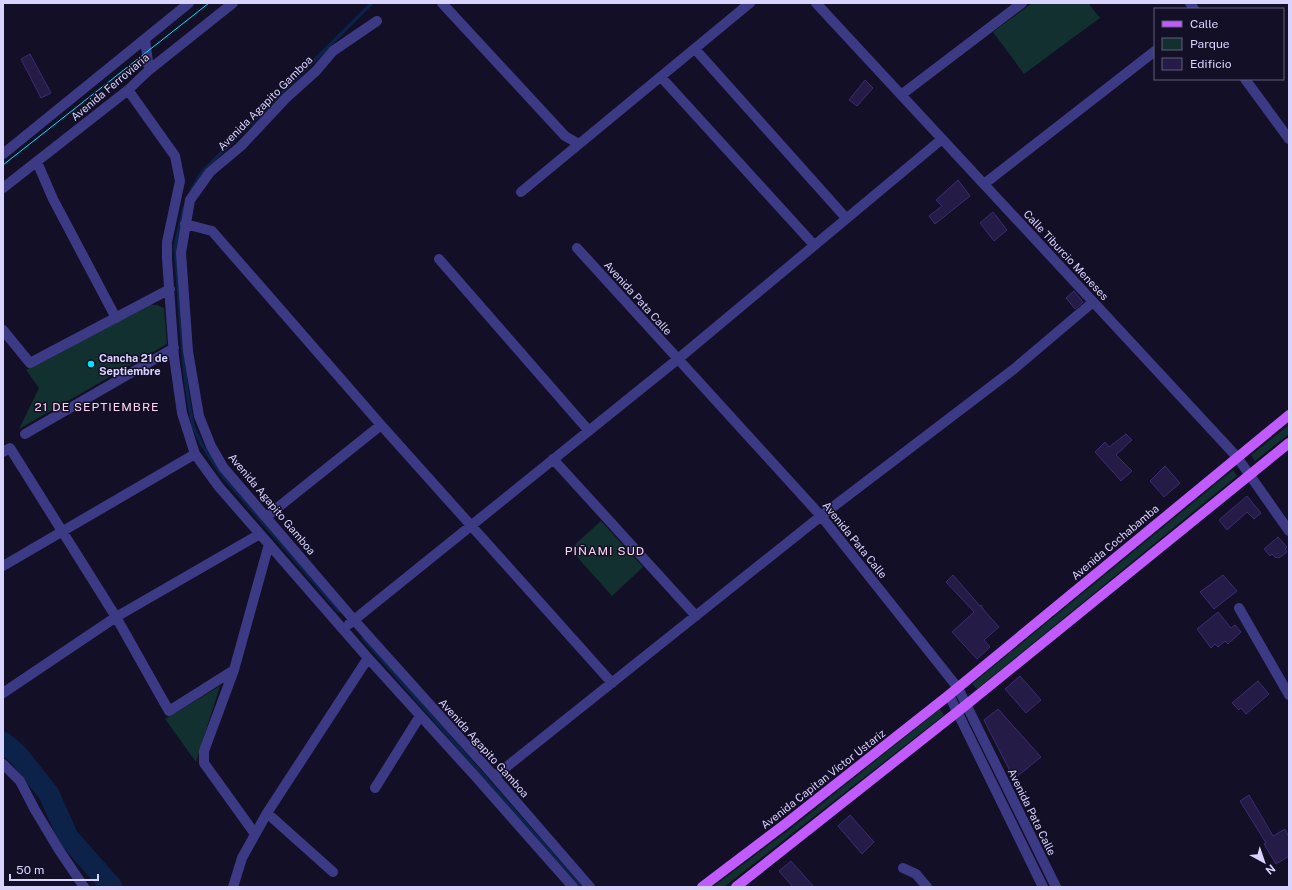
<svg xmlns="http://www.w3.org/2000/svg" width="1292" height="890" font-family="'Public Sans',sans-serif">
<rect width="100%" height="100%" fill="#130f26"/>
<path fill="#12302f" d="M1032 3H1088L1100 18 1024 74 993 32Z
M148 305H157L164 308 167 344 19 429 39 388 26 370Z
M1289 425V434L1255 461 1251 455Z
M1233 470 1237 476 977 689 972 684Z
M601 521 643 567 612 596 570 549Z
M220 686 196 762 165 719Z
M940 709 944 715 724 887H713L794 826Z"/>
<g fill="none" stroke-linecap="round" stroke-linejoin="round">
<path stroke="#0c2248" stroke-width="3.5" d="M192 189 203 171 372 3
M184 207 175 246 184 365 187 392 193 426 202 445 221 474 339 611
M363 638 581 887"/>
<path stroke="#0c2248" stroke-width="21" d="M3 742 18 755 49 794 68 837 112 887"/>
</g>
<path fill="#241b47" stroke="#3b2d73" d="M30 54 51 93 41 98 21 59Z
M865 80 873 88 857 106 849 100Z
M958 180 970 196 935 224 929 216 942 206 936 200Z
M993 212 1007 230 994 241 980 223Z
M1074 291 1083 302 1075 309 1066 298Z
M1126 434 1132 440 1116 455 1132 471 1121 481 1095 452 1105 442 1109 447Z
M1165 466 1180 483 1164 497 1150 481Z
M1247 496 1261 513 1254 519 1247 512 1227 530 1219 520Z
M1278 537 1287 547 1285 549 1287 552 1279 558 1277 557 1276 558 1272 554 1270 556 1264 549Z
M953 575 980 606 981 605 983 609 999 627 984 640 990 647 977 659 952 632 974 612 946 582Z
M1223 575 1237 591 1214 609 1200 592Z
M1218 612 1231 628 1235 625 1241 632 1228 644 1225 641 1218 647 1215 644 1211 648 1197 629Z
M1020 676 1041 700 1026 713 1005 689Z
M1258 681 1269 694 1246 714 1241 708 1239 710 1232 703Z
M998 709 1041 757 1014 779 984 720Z
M1249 795 1273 836 1285 829 1289 837V856L1276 864 1264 844 1266 843 1240 801Z
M850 815 874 842 862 854 838 826Z
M791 861 814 887H793L779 871Z"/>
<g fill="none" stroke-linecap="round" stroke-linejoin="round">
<path stroke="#3d3a85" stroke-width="10" d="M442 3 565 136 579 144
M816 3 1237 457 1289 531
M1190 3 1194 9
M377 21 333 51 316 71 286 98 241 146 210 172 190 200 181 253 188 351 199 416 211 446 223 467 354 620 486 767 590 887
M145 39 149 70
M695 49 846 218
M661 77 814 245
M1245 79 1289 139
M128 90 175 156 180 181 167 242V259L174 357 182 413 195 454 219 487 368 658 475 776 573 887
M901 95 1022 3
M3 154 189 3
M37 162 53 199 116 318
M984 184 1155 51
M3 188 128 90 149 70 233 3
M521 192 750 3
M185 224 212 231 381 425 612 683
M577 248 821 516 958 688 1056 887
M439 259 589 431
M3 330 30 363 170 289
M25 434 174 348
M3 452 10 448 116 617 169 711 234 670
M553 459 696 616
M266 517 381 425
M3 566 195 454
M1239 608 1289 695
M349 624 678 359 942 139
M3 693 116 617 260 534
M949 695 1043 887
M3 764 20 781 35 810 59 850 84 887
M495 776 821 516 1014 369 1093 302
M375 788 420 716
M267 813 333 872
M255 834 204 763V751L234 670 269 544
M903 868 916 874 927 887
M233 887 242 858 267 813 368 658"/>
<path stroke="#c25bff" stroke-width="10" d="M702 887 784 825 949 695 1289 415
M736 887 966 705 1289 443"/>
<path stroke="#00e5ff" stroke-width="1" d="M3 165 209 3"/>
</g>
<circle fill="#00e5ff" stroke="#130f26" stroke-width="1.5" cx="91" cy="364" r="4"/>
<g text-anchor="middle" stroke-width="3" stroke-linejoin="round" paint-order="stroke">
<g font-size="11" fill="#d9d4ff" stroke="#130f26">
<text transform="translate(110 87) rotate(-40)" y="4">Avenida Ferroviaria</text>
<text transform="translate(265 103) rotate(-45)" y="4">Avenida Agapito Gamboa</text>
<text transform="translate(1066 255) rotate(47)" y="4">Calle Tiburcio Meneses</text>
<text transform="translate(638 298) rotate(48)" y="4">Avenida Pata Calle</text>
<text transform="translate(272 504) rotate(50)" y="4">Avenida Agapito Gamboa</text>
<text transform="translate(855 540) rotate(51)" y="4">Avenida Pata Calle</text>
<text transform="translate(1115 542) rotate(-40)" y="4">Avenida Cochabamba</text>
<text transform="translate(484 748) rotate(48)" y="4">Avenida Agapito Gamboa</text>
<text transform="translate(823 779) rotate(-38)" y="4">Avenida Capitan Víctor Ustariz</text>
<text transform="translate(1032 812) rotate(64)" y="4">Avenida Pata Calle</text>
</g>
<g font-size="11" font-weight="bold" fill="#d9d4ff" stroke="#130f26" text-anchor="start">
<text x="99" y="362">Cancha 21 de<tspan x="99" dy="13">Septiembre</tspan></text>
</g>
<g font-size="12" letter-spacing="1" fill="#ffd6f0" stroke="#130f26">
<text x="97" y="411">21 DE SEPTIEMBRE</text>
<text x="605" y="555">PIÑAMI SUD</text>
</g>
</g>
<rect width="1292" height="890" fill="none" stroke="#d9d4ff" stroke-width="8"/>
<rect x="1154" y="8" width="130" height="72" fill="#130f26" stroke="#625e7d"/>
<rect x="1162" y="21" width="20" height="6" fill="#c25bff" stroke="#625e7d"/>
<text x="1190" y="28" font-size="12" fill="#d9d4ff">Calle</text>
<rect x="1162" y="38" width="20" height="12" fill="#12302f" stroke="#625e7d"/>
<text x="1190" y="48" font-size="12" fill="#d9d4ff">Parque</text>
<rect x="1162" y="58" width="20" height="12" fill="#241b47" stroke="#625e7d"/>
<text x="1190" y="68" font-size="12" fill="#d9d4ff">Edificio</text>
<g transform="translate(1264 862) rotate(140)" stroke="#130f26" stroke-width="3" paint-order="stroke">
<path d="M0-3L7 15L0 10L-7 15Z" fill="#d9d4ff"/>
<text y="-6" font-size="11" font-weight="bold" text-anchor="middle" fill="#d9d4ff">N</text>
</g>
<path d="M10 874v6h88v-6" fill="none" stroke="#d9d4ff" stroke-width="2"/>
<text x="16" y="874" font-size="12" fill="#d9d4ff" stroke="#130f26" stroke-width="3" paint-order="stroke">50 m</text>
</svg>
